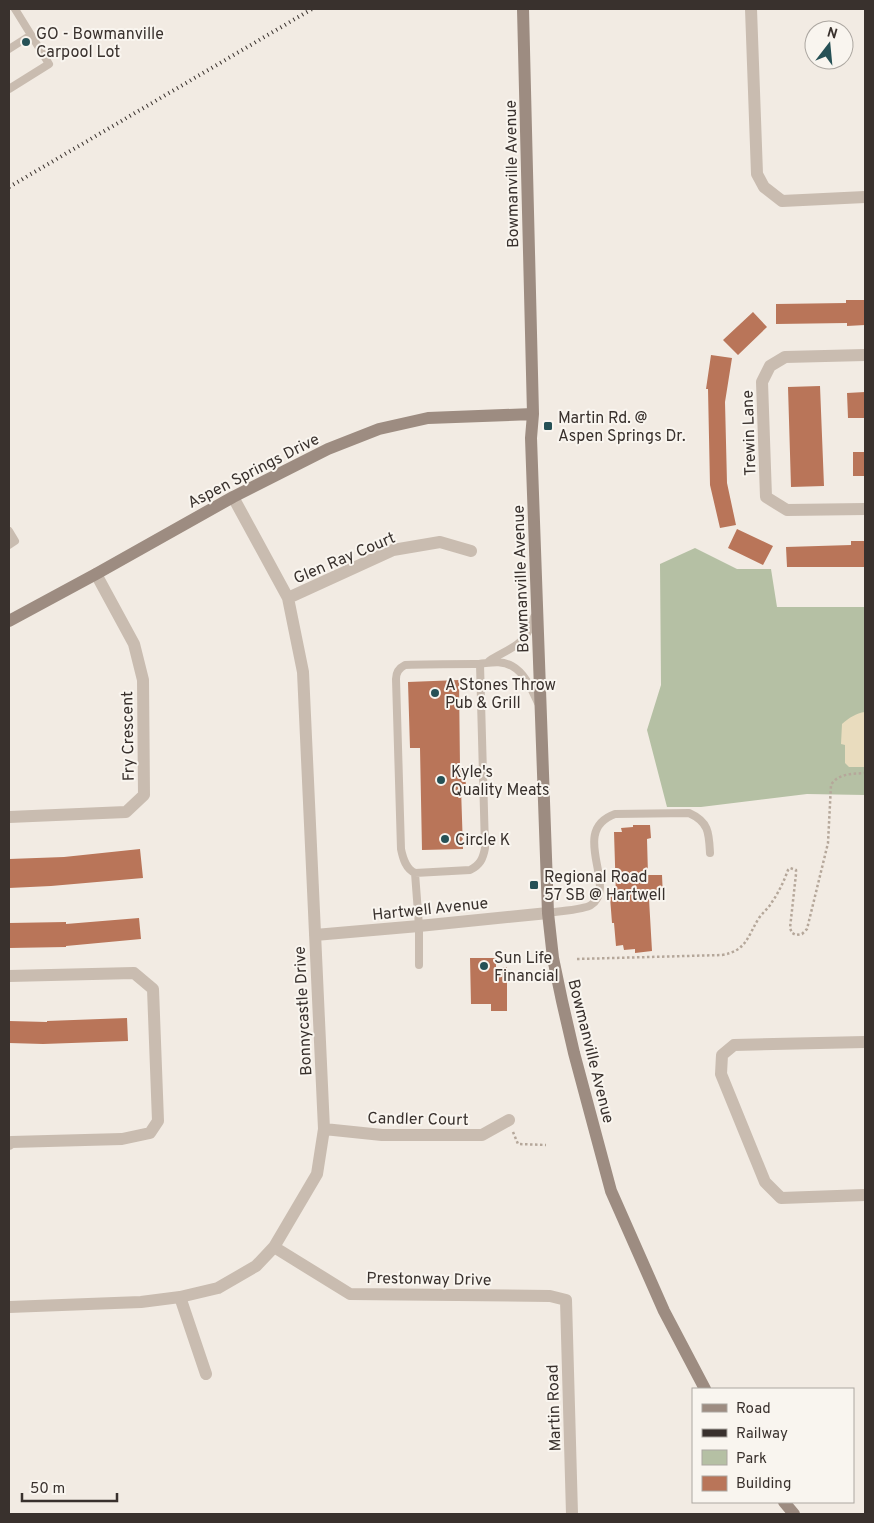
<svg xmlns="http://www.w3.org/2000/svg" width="874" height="1523" font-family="Overpass,sans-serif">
<rect width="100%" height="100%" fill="#f2ebe3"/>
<path fill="#b5c0a4" d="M695 548 737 569H771L777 607H865V795L807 794 701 807H667L647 730 661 685 660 564Z"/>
<path fill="#e9dcbe" d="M865 712V767H849L845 763V745L841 744 842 724C849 718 856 713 865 712Z"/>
<path fill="#b97559" d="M846 300H865V325L847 326V323L776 324V304L846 303Z
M753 312 767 327 738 355 723 340Z
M711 355 732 358 725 402 727 483 736 525 720 528 710 485 708 389H706Z
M820 386 824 486 791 487 788 387Z
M865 392V418H848L847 393Z
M853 452H865V476H853Z
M737 529 773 546 763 565 728 548Z
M851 541H865V567H787L786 547 851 545Z
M459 680 460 767H465L466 788H461L463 849 422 850 420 748H410L408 682Z
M633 825H650L651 838 647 839 648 875H662L663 897 649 899 652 951 635 953V949L624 950 623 945 616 946 614 923H612L610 897 616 896 614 832H622L621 828 633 827Z
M140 849 143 878 51 886 9 888V859L64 857Z
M139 918 141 939 66 946V947L9 948V923L66 922V924Z
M470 958H496V967H507V1011H491V1004H471Z
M127 1018 128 1041 43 1044 9 1043V1021L47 1022V1021Z"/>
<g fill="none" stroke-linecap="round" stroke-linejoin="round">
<path stroke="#b5a79a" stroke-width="2.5" stroke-dasharray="2.5 2.5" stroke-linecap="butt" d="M577 959 722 955C747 951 748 935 759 918 763 912 769 908 772 902 779 892 784 881 788 870L790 868 796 870V874L790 928 792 933 796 935 802 934 807 929 828 843 831 785C838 773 853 774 865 773
M513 1132 518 1144 546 1145"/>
<path stroke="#c9bcb0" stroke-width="8" d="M9 49 31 35
M9 89 49 64 15 9
M9 531 15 541 9 545
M489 661C511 647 526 646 534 617
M480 664 485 848C483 859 480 865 470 870L415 873C406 869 403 859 401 849L396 679C396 672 399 668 405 665 428 664 451 664 474 664 487 664 499 659 512 666 525 673 532 690 538 703
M415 873 419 926V965
M548 913C558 911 584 910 591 905 619 887 568 831 615 814L689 813C709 822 709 833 710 853"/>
<path stroke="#c9bcb0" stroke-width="12" d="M751 9 757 174 764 187 782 201 865 197
M865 355 785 357 770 366 762 382 766 497 787 510 865 509
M288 598 393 550 440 542 471 551
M9 817 126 812 144 795 143 680 134 644 96 574
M315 935 419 926 548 913
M9 976 134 973 153 989 158 1121 150 1133 122 1139 11 1142 9 1144
M865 1042 734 1045 722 1055 721 1074 765 1182 781 1198 865 1195
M324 1129 382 1135H482L509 1120
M274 1247 350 1294 550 1296 566 1300 572 1514
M180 1297 206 1374
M9 1307 141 1302 180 1297 218 1288 256 1266 274 1247 317 1174 324 1129 303 672 288 598 233 497"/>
<path stroke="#9d8c81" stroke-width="12" d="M523 9 533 414 531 438 548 913 553 958 562 1001 574 1053 611 1191 664 1311 705 1389
M9 621 96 574 233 497 328 449 379 429 428 418 533 414
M784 1502 794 1514"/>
<path stroke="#39312d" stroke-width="4" stroke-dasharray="1 4" stroke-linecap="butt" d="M9 187 312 9"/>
</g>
<g fill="#265156" stroke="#f9f5ef" stroke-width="2">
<circle cx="26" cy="42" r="5"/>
<rect x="543" y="421" width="10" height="10" rx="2.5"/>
<circle cx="435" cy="693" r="5"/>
<circle cx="441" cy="780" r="5"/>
<circle cx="445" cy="839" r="5"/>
<rect x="529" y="880" width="10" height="10" rx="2.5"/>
<circle cx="484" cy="966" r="5"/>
</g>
<g text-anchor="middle" stroke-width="4" stroke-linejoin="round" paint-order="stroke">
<g font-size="16" fill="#39312d" stroke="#f9f5ef" text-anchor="start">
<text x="36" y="39">GO - Bowmanville<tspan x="36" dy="18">Carpool Lot</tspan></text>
<text x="558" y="423">Martin Rd. @<tspan x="558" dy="18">Aspen Springs Dr.</tspan></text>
<text x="445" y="690">A Stones Throw<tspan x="445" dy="18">Pub &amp; Grill</tspan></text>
<text x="451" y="777">Kyle's<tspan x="451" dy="18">Quality Meats</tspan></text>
<text x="455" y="845">Circle K</text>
<text x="544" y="882">Regional Road<tspan x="544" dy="18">57 SB @ Hartwell</tspan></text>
<text x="494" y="963">Sun Life<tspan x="494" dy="18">Financial</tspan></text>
</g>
<g font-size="16" fill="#39312d" stroke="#f9f5ef">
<text transform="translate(511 174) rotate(-91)" y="6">Bowmanville Avenue</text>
<text transform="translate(748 433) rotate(-92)" y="6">Trewin Lane</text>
<text transform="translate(253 470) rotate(-27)" y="6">Aspen Springs Drive</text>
<text transform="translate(344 557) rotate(-23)" y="6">Glen Ray Court</text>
<text transform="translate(520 579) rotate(-92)" y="6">Bowmanville Avenue</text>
<text transform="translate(127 736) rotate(-91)" y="6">Fry Crescent</text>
<text transform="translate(430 908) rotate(-6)" y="6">Hartwell Avenue</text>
<text transform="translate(302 1011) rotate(-93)" y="6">Bonnycastle Drive</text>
<text transform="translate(592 1051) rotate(76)" y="6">Bowmanville Avenue</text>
<text transform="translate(418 1118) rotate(1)" y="6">Candler Court</text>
<text transform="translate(429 1278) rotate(1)" y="6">Prestonway Drive</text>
<text transform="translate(553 1408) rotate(-92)" y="6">Martin Road</text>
</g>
</g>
<rect width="874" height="1523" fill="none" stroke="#39312d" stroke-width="20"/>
<rect x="692" y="1388" width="162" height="115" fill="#f9f5ef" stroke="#aca7a1"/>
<rect x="702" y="1404" width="25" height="8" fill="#9d8c81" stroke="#aca7a1"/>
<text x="736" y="1413" font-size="15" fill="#39312d">Road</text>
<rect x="702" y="1429" width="25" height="8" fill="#39312d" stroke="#aca7a1"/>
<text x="736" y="1438" font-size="15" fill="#39312d">Railway</text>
<rect x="702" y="1450" width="25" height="15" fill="#b5c0a4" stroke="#aca7a1"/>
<text x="736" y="1463" font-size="15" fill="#39312d">Park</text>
<rect x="702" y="1476" width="25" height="15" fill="#b97559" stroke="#aca7a1"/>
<text x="736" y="1488" font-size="15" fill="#39312d">Building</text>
<g transform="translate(829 45) rotate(16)"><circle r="24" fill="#f9f5ef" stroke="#aca7a1"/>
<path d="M0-4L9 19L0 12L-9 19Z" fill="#265156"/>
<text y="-8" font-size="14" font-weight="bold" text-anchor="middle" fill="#39312d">N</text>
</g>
<path d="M22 1493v8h95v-8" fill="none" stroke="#39312d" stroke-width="2.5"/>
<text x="30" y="1493" font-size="15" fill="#39312d" stroke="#f9f5ef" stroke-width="4" paint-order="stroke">50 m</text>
</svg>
